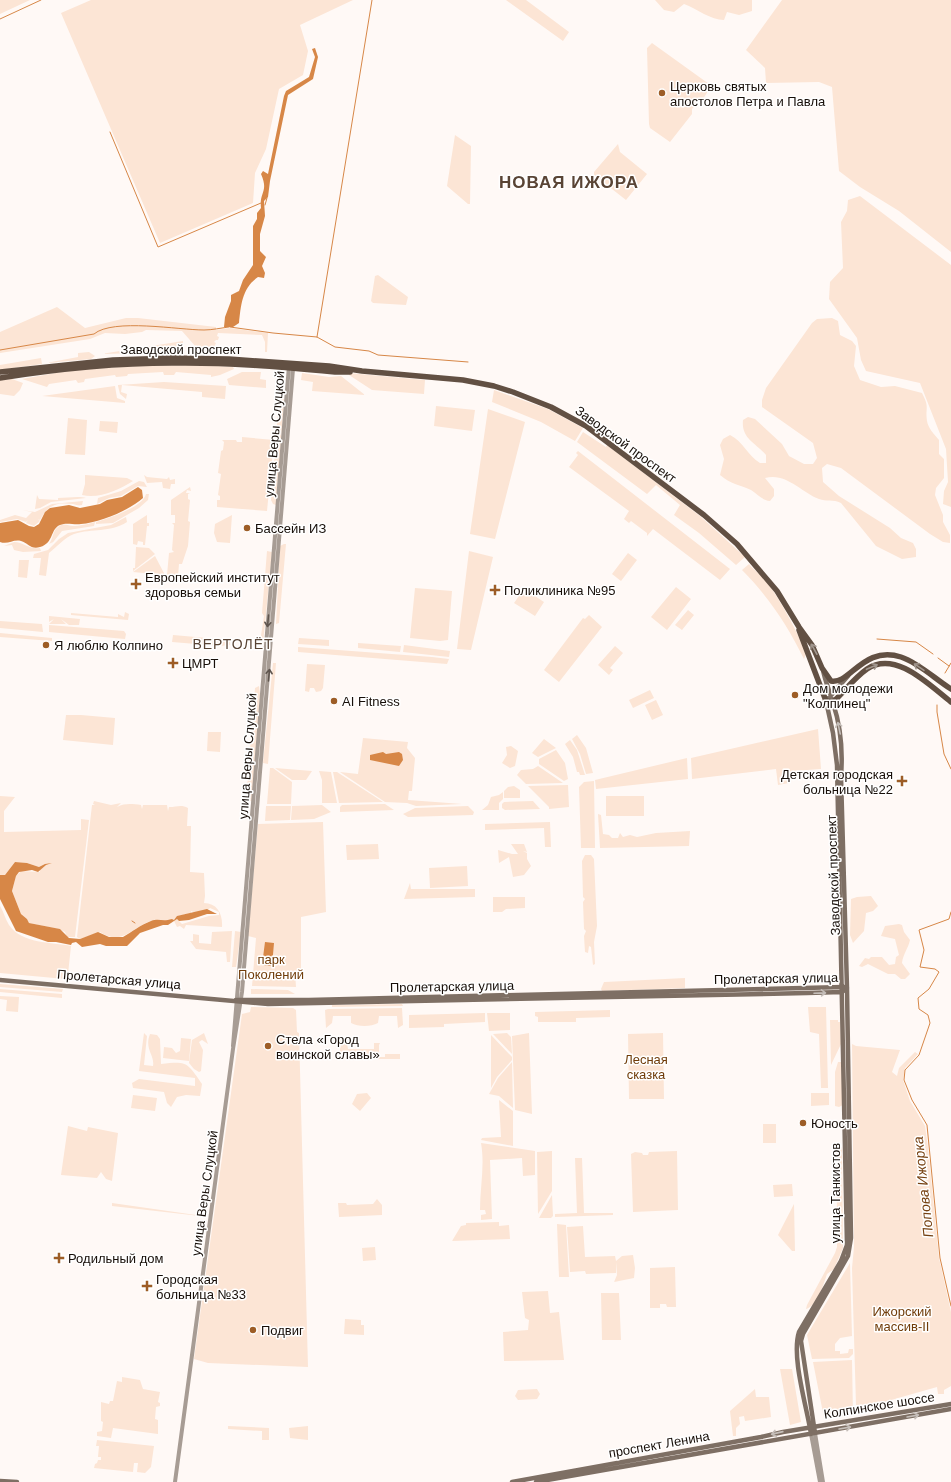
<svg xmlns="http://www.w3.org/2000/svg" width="951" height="1482" font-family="Arial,sans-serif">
<rect width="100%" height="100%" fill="#fff9f6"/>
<path fill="#fce5d5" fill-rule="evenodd" d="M0 0H30L0 14Z
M91 0H353L300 25 308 51 303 75 279 89 266 149 255 173 253 203 160 243 61 13Z
M506 0H526L569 32 563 41Z
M655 0H752V11L739 15 727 12 724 20C711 20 697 9 684 4L674 12 664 10Z
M782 0H951V252L899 211 860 187 839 171 832 87 819 82 766 83 765 68 746 50Z
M652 43 709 84 710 88 701 102H698L692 109V114L670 142 650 128 649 124 647 48Z
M455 135 471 146 470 204H468L447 186Z
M618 144 620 152 647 174 626 200 594 175V172Z
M860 196 951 265V507L943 504 944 491 948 482 946 449 920 383 866 371 861 360 857 338 829 299 830 282 843 268 841 222 847 211 848 200Z
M378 275 408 297 406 305 373 303 371 301 375 276Z
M57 307 85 328 126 318H138L216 327V330L230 328 268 333 267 352H265V342L262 335 218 333 217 336 219 337 218 340H216L214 342 216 343 214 347H196L182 331 146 330 142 332 125 334 105 333 90 339 0 353V332Z
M832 318 838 321 840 335 852 341 856 346 854 366 860 380 881 387 895 386 922 393C930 408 925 407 927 421 928 428 934 434 939 440V454L944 459V478L936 488 935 495 943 515V522L950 535V543L943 542 930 534 841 468 827 464 822 468 823 482 839 496 890 528 901 538 913 543 916 549V557L902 559 876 546 841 503C833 499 826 502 819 499 801 492 786 472 765 478L774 489V496L770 501C761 500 758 494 751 490 738 484 732 485 720 475L724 459 720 445 723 439 730 435C743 441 748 456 760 463H766V455C756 443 741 439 743 420L748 417 755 419 782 444 789 456 804 464H813L817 458 813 443 762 407V400L766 388 812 323 817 319Z
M183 341V347L166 352 101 354Z
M89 352 95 356 91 359 46 363 78 357V353Z
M41 358 42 364 0 370V365Z
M202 365 233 367 234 369 220 375 211 377V375L176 372 174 375H164L163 372 128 374 127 376 116 377 115 375 85 379 84 382 78 383 76 380 49 384 47 387 22 379 72 370 135 366Z
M242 372H261L260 379 266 380V388L229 385 227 379Z
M302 373 329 377 341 376 365 395 312 391 313 382 301 380Z
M349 373 425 380 424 394 372 390 349 375Z
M12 379 23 383 20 390 14 396 0 394V380Z
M164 382 226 386 225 399 202 397V392L122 385 121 392 127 394 126 399 120 394 118 386V385Z
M115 386 117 398 125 401V403L42 396Z
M494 390 548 409 583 428 575 441 541 422 492 402Z
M282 396 284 400 281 438H276L279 399Z
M436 406 475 410 472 431 434 426Z
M488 409 525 422 495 539 470 534Z
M68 418 87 420 85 455 65 454Z
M100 421 118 422 117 433 99 431Z
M583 432 606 447 607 445 700 516 745 557 736 565 699 533 674 515 680 505 656 485 647 494 577 442Z
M242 437 274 440 267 511 217 507V500H220V496L218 495 221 474 218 473 221 451 223 450 224 442 222 440H236L237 442H242Z
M276 441 281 442 276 505 273 504 271 500Z
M578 451 730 569 720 580 653 529 647 536V533L631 521 629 523 624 519 629 511 569 467 578 455 576 453Z
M85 475 127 478 133 481C119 490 99 499 82 495L85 484Z
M144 475 147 477 167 479 169 477 170 480 175 479V484H171L170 489 163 488 162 482 147 483Z
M139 481 144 482 147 487 138 486 121 496 109 498 97 504 98 498 121 491Z
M190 487 191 491 187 490 186 493H190L188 494V499L190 500 188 521 190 522 188 546 182 564H179L178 576 167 575 169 553 174 552 172 550 174 525 172 523H175V515H171V500Z
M146 494H149L148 500 139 508 113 523 96 524V522C109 518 143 507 146 494Z
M37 495 39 499 58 500V498C67 498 79 496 86 498L51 502 40 508 35 509Z
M83 501 82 505C78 506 77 505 73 504 56 502 48 505 40 520L38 519 40 521 34 526 26 523 28 520 26 522 17 519 0 522V520L15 515 26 518 32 512 22 510 35 512 52 504Z
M147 515V523H149V526H147L145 545H143V542L138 541 137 545 133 544V524Z
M232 515 230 543 217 542 214 533 215 524Z
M124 518 126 517 127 522C109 533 93 528 74 534 65 537 56 548 49 553L46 576 39 575 41 558H33L34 554 48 550 59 539 68 533 111 525Z
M95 522 94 526 62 531 50 546 53 542 49 544C53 539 53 530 58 527 64 522 68 526 73 526 79 526 88 524 95 522Z
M14 542C24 542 29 550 40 548L41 551 23 552 14 550 12 545 4 546Z
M284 544H286L279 623 276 624 280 546Z
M136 547 149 548 155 554 133 571V568H135Z
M267 551 272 552 263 644 260 642 264 616 262 613Z
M469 551 493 557 471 650 457 649Z
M628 553 637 560 621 581 612 574Z
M155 556 165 575 133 572Z
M19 560H29L27 578 18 577Z
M749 564C752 568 755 570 757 572 771 581 801 637 806 654L804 659C788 626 768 596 742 570Z
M676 587 691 599 667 630 651 617Z
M415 588 452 591 448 640 440 641 410 638Z
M524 589 544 602 535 616 514 603Z
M688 610 694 615 682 630 675 625Z
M125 612 129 614 128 620 71 615V613L118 617V614L124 617Z
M589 615 602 627 559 682 544 670 583 618 585 619Z
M49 616 80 619 79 625H69L61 619 66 624H49L54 619 49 622Z
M0 621 42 624 43 632 0 628Z
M49 625 124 631 126 634 125 639 49 632Z
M0 633 52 638V641L0 637Z
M173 635 230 640V645L220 646 172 642Z
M299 638 329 640V646L298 644Z
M358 643 401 646 400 652 358 648Z
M404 645 450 651 449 657 403 652Z
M615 646 623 653 610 668 613 670 609 675 598 665Z
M298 647 432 657 449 659 447 664 298 652Z
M273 663H276L268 764 263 763Z
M307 664 325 665 323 688 321 691 316 692 314 688H310L309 692 305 691Z
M259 686 260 694 252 801H246L255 688Z
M650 690 654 698 633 708 629 700Z
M656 700 663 715 652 720 645 705Z
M66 715H81L115 718 113 745 63 740Z
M818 729 821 769 793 771V775L789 776V783L778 785 776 769 692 779 691 758Z
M208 732H221L220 752 207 751Z
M577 735 586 748 593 773 586 774 580 754 572 739Z
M363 738 408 742 407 748 415 758 412 791H409L408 800 462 804 416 806 407 803 385 802 340 772 358 774Z
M544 739 556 748 538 757 532 753Z
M570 740 577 750 585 775H580L579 772H577L573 757 565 744Z
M511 746 518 751 515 766 510 768 502 763 507 755 506 747Z
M556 750 565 763 568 779 564 781 539 764V759Z
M687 758 688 779 596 789 595 780Z
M538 766 563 783 526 784 517 775 521 770 533 769Z
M270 768H273L292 782 291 804H267Z
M275 768 312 771 306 780H292Z
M319 771 331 772 337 803H322V780Z
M333 772H337L383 802 339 803Z
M594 781 595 848H581L579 787 584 782Z
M568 785 569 807 549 809V807L528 786Z
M514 786 520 790V798H504V791L508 787Z
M503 792V799L499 803V810H482L488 805 491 797 499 795Z
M0 796 15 797 4 811V832L81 830V819L89 820 75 937H67L65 932 59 929 29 923 27 919 21 914 12 891 16 876 21 871 40 872 39 867 27 863 15 862 5 875H0Z
M606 796H644V816H606Z
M94 801 111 805 121 803 117 807C125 803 132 804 141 805L142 809 143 805H167L168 811 169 807C177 807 181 804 188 808L187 826H191L190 872 204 873 205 896 204 903C217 903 223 914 222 927L186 925 184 929 180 926 177 927 173 919C170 920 166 922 163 922 160 922 158 919 154 920 132 926 123 947 100 932L80 939 77 937 92 805H95L93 804ZM210 908 219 912V915L209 916 182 924 177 919 178 916 191 913V911L196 913 209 909Z
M533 801 540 809 505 810 502 808V804L504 802Z
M385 804 394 810 340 812V807L342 805Z
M322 805 331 812 314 819 291 820 292 806Z
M266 806H291L290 820 265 821Z
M468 806 474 812 473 815 408 817 403 814 415 808Z
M598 814 601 815 603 834 609 835 612 838H618L620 833 623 837 630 835 637 837 656 833 690 831 689 846 600 848Z
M323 822 326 912 301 917V969L295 972 296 987 252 986 256 938 248 936 258 824Z
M550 822 551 847H545L544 828 485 830V824Z
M378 844 379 859 347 860 346 845Z
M511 844H524L527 852 523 851 527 853V859L531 866 524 875 513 877 509 857 499 863 498 850 512 854H518Z
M585 855H591L594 859 597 926 594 942 595 964 593 965 591 947 589 946 588 953 585 952 584 936 586 931 584 929 583 902 585 899 583 897 582 861Z
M467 866 468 886 430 888 429 868Z
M410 883 411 889H475V897L404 899Z
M871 896 878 906 873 911 866 913 864 931 853 943 850 935 851 899 857 897Z
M493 897H525V908L506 909 502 912H493Z
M0 906C4 912 5 919 9 925 22 944 52 942 71 946L68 974 65 979 0 973Z
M899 924 902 925 904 932 910 940C908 949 903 954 902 963L910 974 905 979H901L895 974H888L868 964 862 967 859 966 865 958 869 959 871 957H882L889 965 895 964 896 957 899 955 895 939 881 936 885 926Z
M232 931 230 962H227L226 952 196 949 190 941H193V934L199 935V943L211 944 212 932Z
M235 931 241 932 236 967H232Z
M685 978V988L602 991 601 989 604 982H605Z
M0 984 63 989 62 992 0 987Z
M0 989 62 994V998L0 992Z
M251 989 288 990 295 994H251Z
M0 996 19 997 18 1012 6 1011 7 1000 0 999Z
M402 1004 403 1006 332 1007V1005Z
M251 1007 293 1008 296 1010 297 1032 299 1033 308 1367 208 1363 194 1359 242 1014 250 1012Z
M826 1007 828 1088H821L819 1034 810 1032 808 1007Z
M402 1008 403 1025 398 1028 397 1016H379L378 1023C371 1027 358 1027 351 1023V1016H333L332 1023 326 1028 325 1010 328 1009Z
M610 1010V1017L576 1018V1022H538V1017L535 1016V1012Z
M485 1013V1022L444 1024V1027L409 1028V1015Z
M487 1013H510V1030L489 1031Z
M830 1020H838V1022H840L841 1044 831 1065Z
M144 1033 147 1036 144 1065 153 1066C155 1055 144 1049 150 1034L157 1035 160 1039 161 1064C187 1061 187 1062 202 1084L200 1096 186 1095 177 1097 171 1107 167 1103 164 1092 133 1088 132 1083 139 1079 195 1086V1078L139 1071Z
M204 1033 208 1044 202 1040 199 1042 203 1050 201 1071 199 1072 194 1069 189 1063 192 1040Z
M507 1033 511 1037 512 1054 493 1034Z
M529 1033 532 1114 515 1110 512 1036Z
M663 1033 664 1099H629L628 1034Z
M491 1035 512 1057V1060L497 1077 491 1088Z
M340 1037H346L348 1049H374V1043H380L379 1045V1057H385V1054H400V1059H340Z
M181 1038 191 1039 189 1061 163 1058 164 1047 172 1048 176 1053 180 1051Z
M852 1044 856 1046 900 1050 892 1072 897 1076 899 1068 915 1052 918 1054 905 1068 903 1080 910 1101 925 1126 928 1148 939 1258 951 1312V1386L944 1390V1394H938L937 1387 877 1404 856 1405 852 1268 854 1247Z
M512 1062 513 1108 499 1096 489 1094 498 1078Z
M838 1062H842L843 1105 839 1107 835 1106V1072Z
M367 1093 371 1098 360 1111 352 1104 357 1094Z
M811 1093H829V1105L811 1106Z
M133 1095 157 1098 155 1111 131 1108Z
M499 1100 513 1111V1146L481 1140 482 1138 501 1137Z
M763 1124H776V1143H763Z
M68 1126 87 1131 88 1127 118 1133 112 1181 106 1179 101 1172 97 1178 61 1175Z
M481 1143 535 1151V1175L523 1176 522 1158 490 1160 492 1219 481 1220V1215L486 1214 485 1210H480C480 1187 485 1166 481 1143Z
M836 1144H839L842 1148 843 1248 834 1269 827 1274C824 1283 817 1306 806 1309L807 1305 835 1253 837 1247V1222L841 1215 837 1211Z
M552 1151V1191L538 1214 537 1152Z
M677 1151 678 1210 633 1212 631 1154 635 1152 642 1153 643 1155H648L649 1152Z
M575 1158H582L584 1213H613V1215L555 1217V1214L577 1213Z
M792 1184 793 1196 774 1197 773 1185Z
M552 1195 553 1216 551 1218H539Z
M377 1199 382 1205V1215L339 1217 338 1203H346L347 1205 373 1204Z
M112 1203 196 1215 198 1213 200 1216 112 1206Z
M794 1204 795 1251H792L778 1235Z
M499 1222V1226L509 1225 510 1239 452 1241 461 1226 466 1225V1223Z
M557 1224 566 1225 569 1277H559Z
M583 1226 585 1257 615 1256 616 1261 622 1256 633 1255 635 1268 634 1278 614 1282 617 1275 616 1262V1273L586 1274 585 1271 570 1272 567 1227Z
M375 1247 376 1260 363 1261 362 1248Z
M850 1263 852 1336 840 1338 835 1344V1351H840V1354L848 1353 849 1349H853V1354L849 1358 812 1359 807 1335Z
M675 1267 676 1307H667L666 1304H660V1308H650V1268Z
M548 1291 550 1313 559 1312 564 1360 504 1361 503 1332 528 1330 529 1320 525 1318 522 1292Z
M601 1293H619L621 1340H602Z
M345 1319 361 1320V1325H364V1335L344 1334Z
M852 1360 853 1415 824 1418 813 1362Z
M780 1369H792L801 1422 790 1425Z
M122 1377 140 1380 143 1389 160 1392 158 1402 160 1403V1406L156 1407 155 1419 158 1420V1434L113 1428 111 1438 97 1436V1432L102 1431 103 1422 101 1421V1402L109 1404 110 1401H113L117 1381 122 1382Z
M537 1389 540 1394 537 1399 518 1400 515 1396 518 1390Z
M755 1389 756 1397H769L771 1417 745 1421 744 1416 739 1417 740 1424 736 1428V1436H733L730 1411Z
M228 1426 269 1428V1440H262V1431L228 1429Z
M308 1426V1440L290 1438 289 1428Z
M97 1440 154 1446 151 1467 145 1473 137 1472 138 1463H134L133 1472 94 1468 95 1464 97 1463 98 1460H101V1457H98L99 1446H96Z"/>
<path fill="#d78747" d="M315 48 318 57 313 79 288 95 270 181 268 197 264 201 265 216 260 234V251L266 257 262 266 265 273 264 278 258 277C242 288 241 305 239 323L233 327H224L225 317 231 301V295L239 291 243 280 253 265V226L257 219V213L261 208C259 192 269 192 261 174L263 171 268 174 284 96 286 91 309 77 315 57 312 49Z
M138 487 142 490 143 498C130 510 99 523 81 524 73 525 67 522 60 525 50 529 54 543 40 547 31 550 28 543 21 541 13 539 8 545 0 542V523L18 520 29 526 34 527 39 524 45 512 50 508 69 505 80 508 100 504 107 500 122 497Z
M383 752 386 754 399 752 402 754 403 760 399 766 370 760V755Z
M15 862 27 863 39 867 45 864 52 863 46 865 38 872 32 870 19 872 16 876 12 891 21 914 27 919 29 923 60 929 69 938 80 939 98 932 109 937H123C132 932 140 925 151 921 159 918 162 922 172 919L174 920 177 916 207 909 217 914H207L189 920 179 921 177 919 168 925H163L140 933 127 946H106L100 944 82 947 76 942 72 943 71 945 56 942H48L16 931 0 899V875H5Z
M265 942 274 943 272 966 262 965Z"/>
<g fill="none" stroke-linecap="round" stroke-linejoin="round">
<path stroke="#d78747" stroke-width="1" d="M0 19 41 0
M110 132 158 247 261 203
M265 205 267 198
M230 327 273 333 317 337 335 347 369 351 378 355 468 362
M317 337 372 0
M0 350 94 334C113 318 179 330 204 330 212 330 221 328 229 327
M877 639 916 642 933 654
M938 658 949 666
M945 673 951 663
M937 705V712L944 754 951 769
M951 912 949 919 919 930 924 950 920 967 935 969 939 972 929 989 918 998 919 1009 928 1015 930 1023 919 1055 905 1070 904 1080 912 1100 927 1125 940 1258 951 1306
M132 921 135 923"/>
<path stroke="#a79c94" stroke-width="4" d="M233 1046 289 366
M815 1433 823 1482
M811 1434 820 1482
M175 1482 233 1049 242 992 293 369 292 366"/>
<path stroke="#7e6f64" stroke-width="4.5" d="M0 980 268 1004 807 993 842 992 847 988
M236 1000H309L844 987
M815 1433 801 1341 803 1334 848 1256 851 1238 847 988 841 776C843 751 841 727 833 703 830 692 825 681 823 670
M811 1434C807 1407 791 1357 799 1332L841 1261 847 1245 837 765 833 733 826 701 848 676
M0 1481 17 1482
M512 1482 761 1437 783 1432 951 1404
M536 1482 951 1409"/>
<path stroke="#625043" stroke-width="5.5" d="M0 372 113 360 173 358 229 359 329 366 362 371 463 380 494 386 513 392 551 407 586 426 704 515 737 544 777 591 799 627 812 645 822 668 831 681C850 685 863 645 901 657 919 663 935 679 951 689
M0 378C57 369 114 363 172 363 226 362 281 367 335 372H350
M799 630 826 701 833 702C844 692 854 678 867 669 896 650 929 685 951 702"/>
</g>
<defs><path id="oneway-shaft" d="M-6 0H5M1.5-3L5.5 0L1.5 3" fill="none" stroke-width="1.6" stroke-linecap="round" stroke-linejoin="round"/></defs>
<g stroke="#5f554e">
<use href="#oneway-shaft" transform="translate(268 621) rotate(95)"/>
<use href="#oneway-shaft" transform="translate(269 675) rotate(-85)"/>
</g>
<g stroke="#a1968e">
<use href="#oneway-shaft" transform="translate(814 649) rotate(-119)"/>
<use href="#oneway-shaft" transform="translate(872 667) rotate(-23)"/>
<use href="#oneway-shaft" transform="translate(919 667) rotate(-146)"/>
</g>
<g stroke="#c5beb9">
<use href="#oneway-shaft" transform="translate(839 728) rotate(-102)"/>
<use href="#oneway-shaft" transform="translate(820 993) rotate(-2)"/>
<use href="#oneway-shaft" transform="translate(913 1416) rotate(-10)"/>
<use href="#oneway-shaft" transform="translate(845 1428) rotate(-10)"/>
<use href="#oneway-shaft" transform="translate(777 1433) rotate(167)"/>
</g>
<g fill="#9d5d26" stroke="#fff" stroke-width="1.5">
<circle cx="662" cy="93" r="4"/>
<circle cx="247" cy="528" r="4"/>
<path d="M134 578h4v4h4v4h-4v4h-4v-4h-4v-4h4z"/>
<path d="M493 584h4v4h4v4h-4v4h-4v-4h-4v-4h4z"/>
<circle cx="46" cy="645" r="4"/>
<path d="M171 657h4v4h4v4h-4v4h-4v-4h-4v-4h4z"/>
<circle cx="795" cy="695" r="4"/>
<circle cx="334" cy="701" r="4"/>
<path d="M900 775h4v4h4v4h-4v4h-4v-4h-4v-4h4z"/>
<circle cx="268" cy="1046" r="4"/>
<circle cx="803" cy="1123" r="4"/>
<path d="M57 1252h4v4h4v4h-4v4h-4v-4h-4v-4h4z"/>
<path d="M145 1280h4v4h4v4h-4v4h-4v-4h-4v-4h4z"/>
<circle cx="253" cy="1330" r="4"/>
</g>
<g text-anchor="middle" stroke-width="3" stroke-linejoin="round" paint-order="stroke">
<g font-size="13" fill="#170e08" stroke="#fff" text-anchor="start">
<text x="670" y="91">Церковь святых<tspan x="670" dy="15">апостолов Петра и Павла</tspan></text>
<text x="255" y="533">Бассейн ИЗ</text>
<text x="145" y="582">Европейский институт<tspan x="145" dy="15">здоровья семьи</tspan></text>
<text x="504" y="595">Поликлиника №95</text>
<text x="54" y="650">Я люблю Колпино</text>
<text x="182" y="668">ЦМРТ</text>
<text x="803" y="693">Дом молодежи<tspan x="803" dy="15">"Колпинец"</tspan></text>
<text x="342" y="706">AI Fitness</text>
<text x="893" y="779" text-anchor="end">Детская городская<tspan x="893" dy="15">больница №22</tspan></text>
<text x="276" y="1044">Стела «Город<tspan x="276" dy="15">воинской славы»</tspan></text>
<text x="811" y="1128">Юность</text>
<text x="68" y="1263">Родильный дом</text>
<text x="156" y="1284">Городская<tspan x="156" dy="15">больница №33</tspan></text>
<text x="261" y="1335">Подвиг</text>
</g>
<g font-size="13" fill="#170e08" stroke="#fff">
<text x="181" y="354">Заводской проспект</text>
<text transform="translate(274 434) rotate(-85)" y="5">улица Веры Слуцкой</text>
<text transform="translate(626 444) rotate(36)" y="5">Заводской проспект</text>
<text transform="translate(247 756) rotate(-86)" y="5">улица Веры Слуцкой</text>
<text transform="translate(833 875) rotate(-92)" y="5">Заводской проспект</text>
<text transform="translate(776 978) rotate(-1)" y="5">Пролетарская улица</text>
<text transform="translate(119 979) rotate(5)" y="5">Пролетарская улица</text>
<text transform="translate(452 986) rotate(-1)" y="5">Пролетарская улица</text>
<text transform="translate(204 1193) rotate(-82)" y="5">улица Веры Слуцкой</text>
<text transform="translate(835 1193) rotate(-90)" y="5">улица Танкистов</text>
<text transform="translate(879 1405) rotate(-9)" y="5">Колпинское шоссе</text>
<text transform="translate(659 1444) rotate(-10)" y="5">проспект Ленина</text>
</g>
<g font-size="13" fill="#703c09" stroke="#fff">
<text x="271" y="964">парк<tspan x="271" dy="15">Поколений</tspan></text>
<text x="646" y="1064">Лесная<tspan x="646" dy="15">сказка</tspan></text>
<text x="902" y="1316">Ижорский<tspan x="902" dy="15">массив-II</tspan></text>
</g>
<g font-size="14" letter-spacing="1" fill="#594435" stroke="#fff">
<text x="233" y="649">ВЕРТОЛЁТ</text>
</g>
<g font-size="14" font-style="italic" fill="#764111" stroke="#fff">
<text transform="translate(923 1187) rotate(-96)" y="5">Попова Ижорка</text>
</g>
<g font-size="17" font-weight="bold" letter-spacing="1" fill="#594435" stroke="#fff">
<text x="569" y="188">НОВАЯ ИЖОРА</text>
</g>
</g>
</svg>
